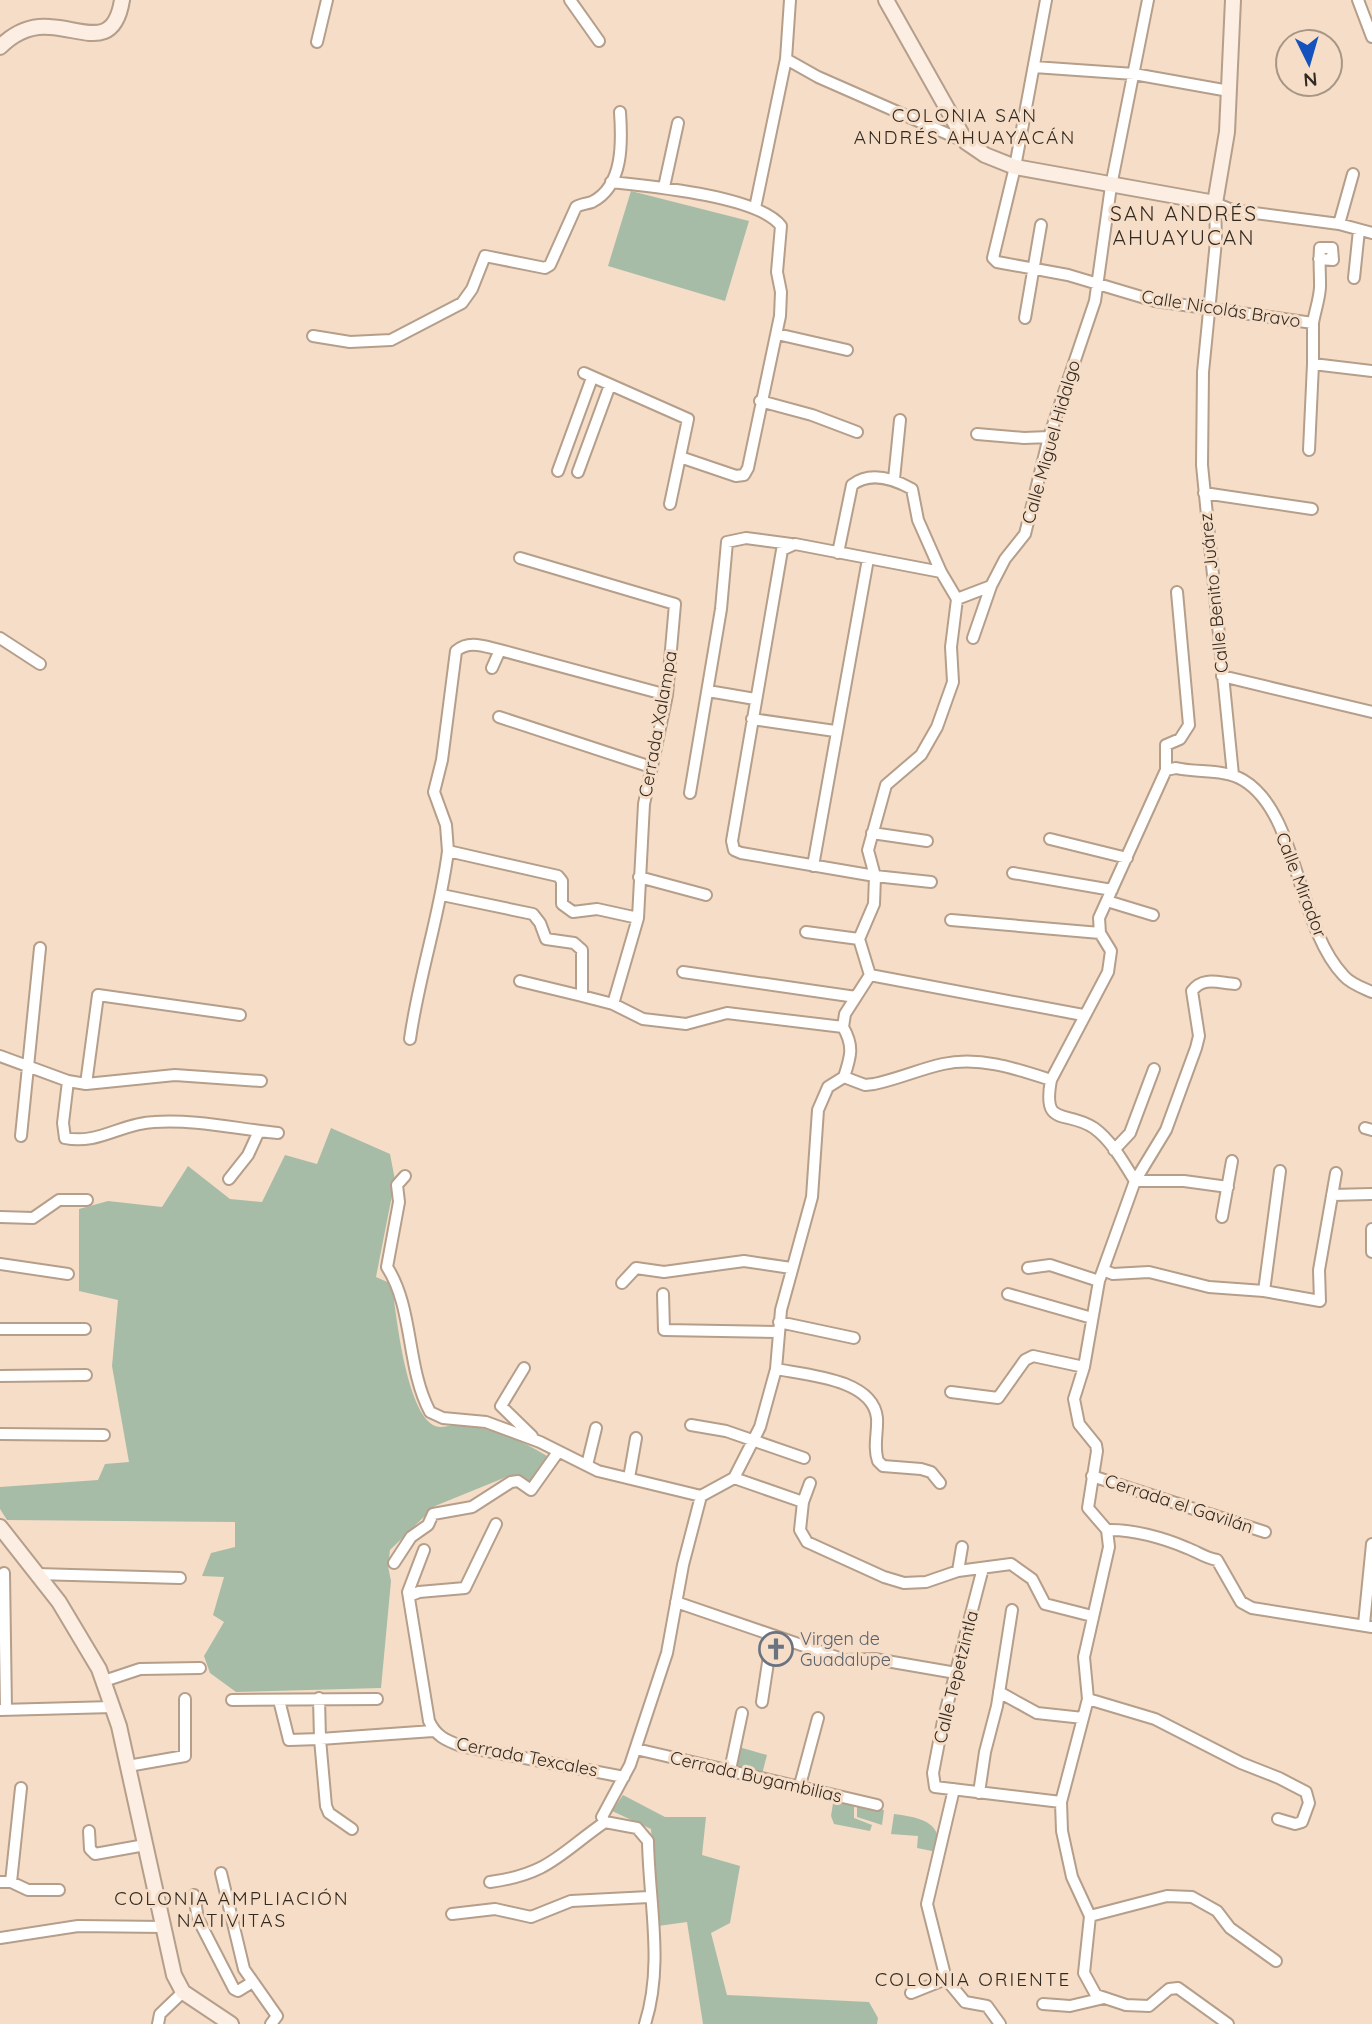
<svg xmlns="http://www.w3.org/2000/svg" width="1372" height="2024" font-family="Quicksand,sans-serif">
<rect width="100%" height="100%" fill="#f5ddc7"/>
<path fill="#a7bca7" d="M631 191 749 221 725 301 608 266Z
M331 1128 390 1154 395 1180 376 1277 392 1284C396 1314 406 1413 435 1426 443 1429 453 1424 461 1425 493 1428 521 1440 547 1456L530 1481 511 1475 435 1506 390 1550 388 1566 391 1581 381 1688 236 1692 210 1673 204 1656 224 1622 213 1615 224 1577 202 1576 211 1553 235 1547V1522L7 1520 0 1509V1487L98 1480 105 1464 129 1462 112 1366 118 1300 79 1291V1209L108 1201 162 1207 188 1166 230 1199 262 1202 285 1155 317 1164Z
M739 1747 767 1755 762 1774 734 1767Z
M623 1795 665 1817H706L702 1855 740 1866 730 1923 711 1933 727 1995 869 2002 878 2018 877 2024H703L687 1922 658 1926 651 1829 612 1811Z
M834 1797 854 1802V1818L872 1825 870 1831 834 1824 831 1816Z
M857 1803 884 1810 882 1825 857 1817Z
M894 1814C917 1817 945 1821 937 1852L917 1848 918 1836 891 1834Z"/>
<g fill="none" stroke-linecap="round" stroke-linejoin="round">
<g stroke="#b59e8a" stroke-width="14">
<path id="street" d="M570 0 599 41
M1046 0 1015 167 993 258 997 262 1068 275 1155 301 1313 323V364L1372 371
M1358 0 1372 37
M317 42 327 0
M786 59 818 77 966 142
M1034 67 1134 74 1229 91
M611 182C648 186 759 196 781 226L777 272 781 292 780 316 748 468 744 475 736 476 680 457
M664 187 678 123
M755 208 786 59 790 0
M1339 224 1353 174
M1354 278 1359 230
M1025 318 1041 225
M1313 323C1315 310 1321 295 1320 283 1320 271 1319 260 1320 248H1332L1333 260 1319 259
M777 334 847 350
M313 336 350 342 391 340 462 303 472 289 485 256 545 268 550 265 576 207C581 204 586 204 592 202 624 186 622 141 620 112
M584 373 688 419 670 504
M760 401 812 415 857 432
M977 434 1024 438 1049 437
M1309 450 1313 364
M558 471 592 378
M578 472 610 385
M894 479 900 420
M1204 493 1312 509
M838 553 852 485C870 471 894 479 912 489L918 520 941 572
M520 558 675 604 667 695 644 804 638 918 613 1004
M1177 592 1189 725 1180 739 1166 745V770L1099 918 1100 933 1111 951 1108 972 1051 1080C1042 1129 1066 1109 1094 1128 1111 1140 1124 1163 1135 1181L1099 1281 1084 1367 1074 1399 1079 1424 1096 1445 1097 1451 1088 1508 1107 1530 1109 1547 1084 1657 1088 1699 1061 1802 1062 1831 1072 1877 1090 1916 1084 1973 1096 1995 1126 2005 1149 2006 1169 1989 1178 1988 1228 2024
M0 638 40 664
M973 638 991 586
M492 668 500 650 667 695
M1222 676 1372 712
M708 691 755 699
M499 717 651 767
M752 719 835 731
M1166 770 1176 768C1197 773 1225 769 1243 780 1299 813 1296 926 1344 976 1351 984 1363 988 1372 992
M1233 775 1202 465 1203 372 1216 241 1215 203 1232 210 1339 224 1372 233
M690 793 721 609 727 542 746 538 791 544
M872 833 927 841
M1050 839 1127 858
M448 851 446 825 434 792 442 760 456 651C469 640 483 646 500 650
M813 866 868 559
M1013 873 1112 890
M639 877 706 895
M931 882 875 876 741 853 734 850 732 841 782 550 795 544 941 572 957 599
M442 895 533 914 540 923 546 939 574 943 582 950V996L613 1004 643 1019 686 1024 727 1013 843 1027
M1107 901 1153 915
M951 920 1100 933
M806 932 859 939
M683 972 856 997
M870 975 1083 1015
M520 981 582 996
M843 1027 845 1014 870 975 859 939 874 904 875 876 868 850 886 785 921 755 937 727 953 682 951 647 957 599 991 586 1005 559 1025 534 1049 437 1095 301 1111 186 1148 0
M410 1039C419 975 440 915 448 851L558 876 562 881V904L573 912 597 909 638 918
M0 1056 68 1081 86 1084 175 1075 261 1081
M844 1077 865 1085 874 1084C898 1079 920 1069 943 1064 980 1056 1017 1069 1051 1080
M68 1081 63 1123 65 1138C98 1145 122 1123 154 1122 195 1119 237 1129 278 1133
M86 1084 98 995 240 1015
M1365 1128 1372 1130
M21 1136 40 948
M1114 1150 1130 1133 1154 1069
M405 1176 397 1185 399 1202 387 1267C414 1309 406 1367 430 1412L443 1418 486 1422 540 1442 598 1471 701 1496
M229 1179 248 1155 259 1131
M1228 1187 1184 1181H1135L1166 1130 1196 1048 1199 1036 1192 991C1203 976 1219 983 1235 984
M1332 1195 1372 1194
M0 1217 33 1218 59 1200H87
M1222 1217 1232 1161
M1372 1229V1252
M0 1264 68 1274
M1028 1268 1050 1265 1099 1281
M1103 1270 1113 1274 1149 1272 1209 1287 1264 1291 1320 1301 1319 1270 1336 1173
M622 1283 636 1268 664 1272 744 1261 791 1268
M1264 1291 1280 1171
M663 1294 664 1330 778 1332
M1008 1294 1092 1318
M779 1322 854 1338
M0 1329H85
M524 1368 501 1406 532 1436
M776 1369C807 1375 873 1379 877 1418 878 1432 873 1447 878 1461L883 1466 921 1469 931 1472 940 1483
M0 1376 86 1375
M951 1392 998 1398 1025 1360 1033 1356 1084 1367
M691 1425 726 1431 804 1458
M0 1434 104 1435
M587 1465 596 1428
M1092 1476 1265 1532
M629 1478 636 1438
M734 1478 803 1502 800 1530 807 1542 884 1577 904 1583 926 1582 958 1571 1011 1564 1032 1579 1045 1604 1092 1616
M803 1502 810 1483
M1107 1530C1132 1529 1164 1538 1187 1548 1198 1552 1205 1558 1217 1560L1241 1602 1252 1608 1372 1627
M424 1550 408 1592 429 1721C436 1736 445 1740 461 1746L624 1777
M394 1563 411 1537 428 1525 433 1514 472 1507 511 1482 518 1481 531 1490 558 1452
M983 1568 943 1721 933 1773 935 1787 1061 1802
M958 1571 962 1547
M4 1573 6 1710
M36 1574 180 1578
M409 1596 419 1592 465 1588 496 1524
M676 1602 845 1660 875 1659 956 1673
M1364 1624 1372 1544
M104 1681 140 1669 200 1668
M999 1692 1037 1713 1083 1718
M319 1698 320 1739 433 1731
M1088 1699 1155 1719 1241 1763 1279 1778 1306 1792 1309 1803 1302 1822 1295 1824 1278 1819
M232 1700 377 1699
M279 1700 289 1740 320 1739 326 1806 329 1813 352 1829
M762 1702 772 1636
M0 1710 113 1707
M636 1749 877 1805
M128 1766 185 1756V1699
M730 1770 742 1713
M800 1785 818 1718
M954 1789 927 1904 946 1979 965 2002 987 2006 1000 2024
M979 1793 985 1752 997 1706 1012 1610
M89 1831 90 1849 95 1854 145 1845
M221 1873 244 1969 277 2016 271 2024
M0 1882H11L28 1890H59
M11 1882 21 1788
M490 1882C549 1874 559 1854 605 1822
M194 1895 198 1919 234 1989 238 1991 251 1983
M452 1914 495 1909 531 1917 571 1901 649 1897
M1090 1916 1167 1896 1192 1897 1217 1911 1230 1928 1276 1961
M0 1938 78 1926 163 1927
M911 1993 946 1979
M1043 2004 1070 2006 1104 1998
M158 2024 160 2014 183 1992
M645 2024C664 1965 649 1902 648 1841L637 1828 605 1822 602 1817 630 1765 667 1653 683 1565 701 1496 734 1478 760 1427 776 1369 781 1310 812 1197 818 1110 828 1087 844 1077C851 1056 854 1046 843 1027"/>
</g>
<g stroke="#b59e8a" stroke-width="18">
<path id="secondary" d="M886 0 966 142 985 155 1015 167 1215 203 1227 132 1233 0
M0 47C13 34 30 25 50 27 84 29 114 50 122 0
M0 1527 59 1602 99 1669 119 1726 174 1975 183 1992 231 2024"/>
</g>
<use href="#street" stroke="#fff" stroke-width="10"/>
<use href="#secondary" stroke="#fceee2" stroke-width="14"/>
</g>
<defs>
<g id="church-ring" transform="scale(1.75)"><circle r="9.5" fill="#f5ddc7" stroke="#6b7280" stroke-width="1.5"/><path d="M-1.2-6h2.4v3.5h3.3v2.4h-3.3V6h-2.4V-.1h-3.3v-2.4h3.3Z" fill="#6b7280"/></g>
</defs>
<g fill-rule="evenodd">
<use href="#church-ring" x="776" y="1649"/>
</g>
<g text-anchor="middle" stroke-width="6" stroke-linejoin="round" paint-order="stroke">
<g font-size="18" fill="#332a21" stroke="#f5ddc7">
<text transform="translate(1221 309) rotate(9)" y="6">Calle Nicolás Bravo</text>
<text transform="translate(1051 442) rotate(-74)" y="6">Calle Miguel Hidalgo</text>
<text transform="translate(1214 593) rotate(-96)" y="6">Calle Benito Juárez</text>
<text transform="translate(658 724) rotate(-80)" y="6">Cerrada Xalampa</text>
<text transform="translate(1301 885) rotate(69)" y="6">Calle Mirador</text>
<text transform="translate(1179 1504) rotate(18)" y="6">Cerrada el Gavilán</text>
<text transform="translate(956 1677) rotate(-76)" y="6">Calle Tepetzintla</text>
<text transform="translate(527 1757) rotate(11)" y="6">Cerrada Texcales</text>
<text transform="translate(756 1777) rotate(13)" y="6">Cerrada Bugambilias</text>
</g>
<g font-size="18" fill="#5b616d" stroke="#f5ddc7" text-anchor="start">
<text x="800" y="1645">Virgen de<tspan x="800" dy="21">Guadalupe</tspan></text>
</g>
<g font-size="19" letter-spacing="2" fill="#332a21" stroke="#f5ddc7">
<text x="965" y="122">COLONIA SAN<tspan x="965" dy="22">ANDRÉS AHUAYACÁN</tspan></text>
<text x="232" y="1905">COLONIA AMPLIACIÓN<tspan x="232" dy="22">NATIVITAS</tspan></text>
<text x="973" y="1986">COLONIA ORIENTE</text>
</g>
<g font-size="21" letter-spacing="2" fill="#332a21" stroke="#f5ddc7">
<text x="1184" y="221">SAN ANDRÉS<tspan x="1184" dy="24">AHUAYUCAN</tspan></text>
</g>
</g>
<g transform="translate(1309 63) rotate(175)"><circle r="33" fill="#f5ddc7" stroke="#a79585" stroke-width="2"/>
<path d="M0-5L12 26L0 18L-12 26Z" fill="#1552bd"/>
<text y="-10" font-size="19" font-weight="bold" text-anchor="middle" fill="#332a21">N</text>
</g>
</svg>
